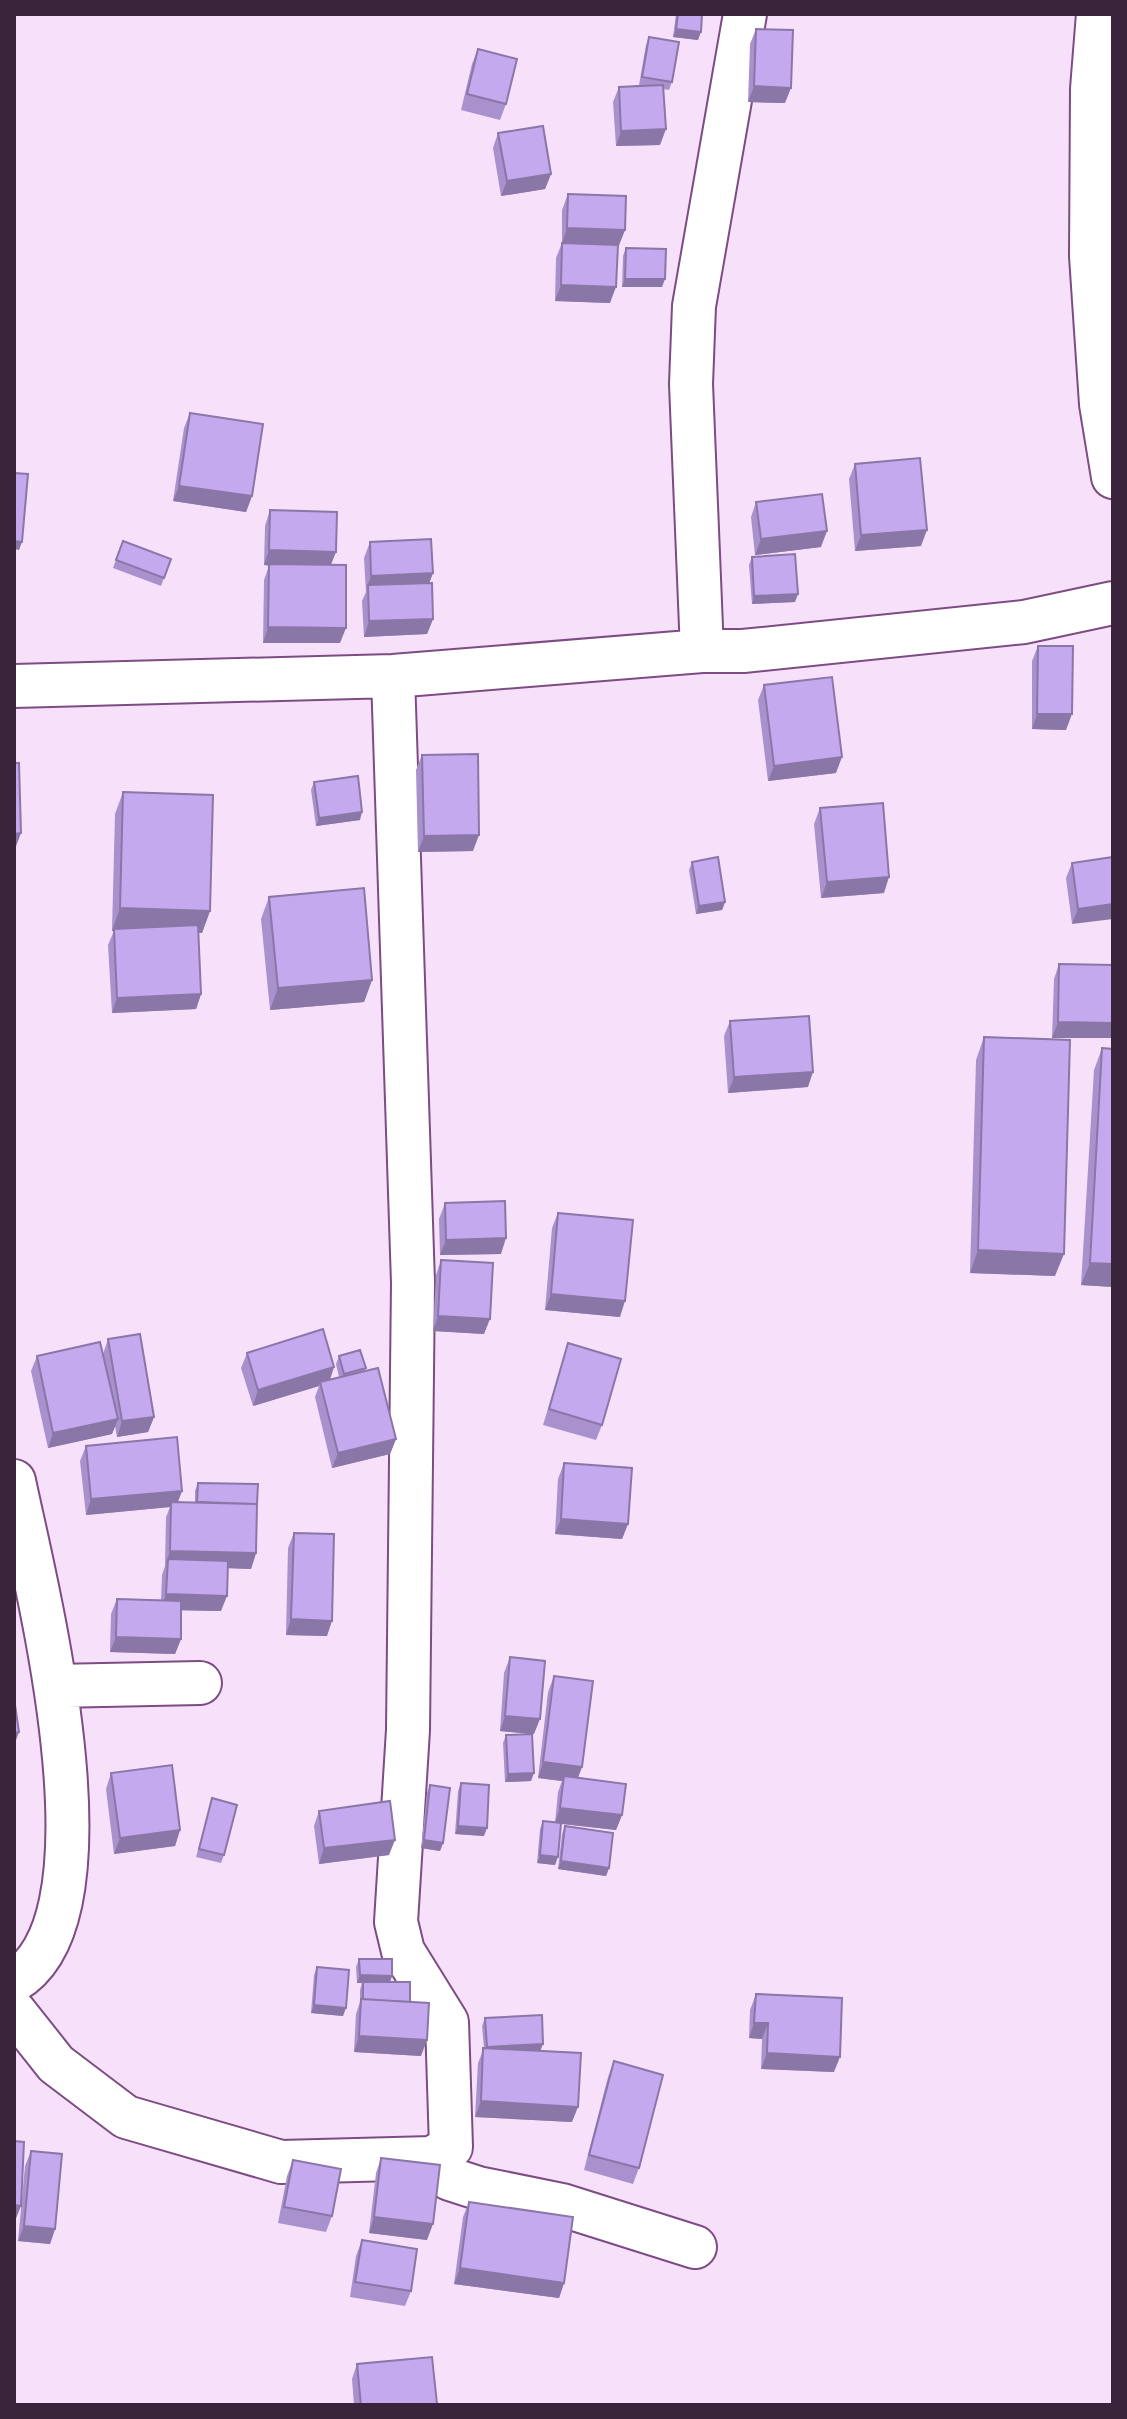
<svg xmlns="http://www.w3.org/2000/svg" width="1127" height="2419" font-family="Bitter,serif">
<rect width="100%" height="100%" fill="#f7e1fa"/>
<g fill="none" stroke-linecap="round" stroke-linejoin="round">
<g stroke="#7c4c83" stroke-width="46">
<path id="minor" d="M1098 14 1092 89 1091 256 1101 404 1113 477
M702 651 691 384 694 306 745 14
M14 686 393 676 702 651H743L1024 622 1113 603
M14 1481C35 1582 123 1917 14 1981
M55 1686 200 1683
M14 2011 56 2064 126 2117 281 2162 432 2158 451 2147 447 2022 403 1951 396 1922 408 1730 413 1283 393 676
M432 2158 450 2179 478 2188 562 2205 695 2247"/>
</g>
<use href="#minor" stroke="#fff" stroke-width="42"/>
</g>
<path fill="#a991ce" d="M676 14H702L698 40 673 37Z
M756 29 785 103 748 102 750 44Z
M649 37 672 82 669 90 663 89 660 145 616 146 613 102 619 87 639 85 646 45Z
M478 49 506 104 500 120 461 110 472 64Z
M498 133 551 174 545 189 501 196 493 148Z
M568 194 625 230 619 245H618L610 303 555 301 556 258 562 243V210Z
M626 248 662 287H622L623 256Z
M190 413 252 496 246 512 173 501 184 428Z
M855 464 921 546 855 551 849 479Z
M756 502 821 547 755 555 751 517Z
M270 510 331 565 340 643H263L264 580 269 566 264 565 265 526Z
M123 541 171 559 161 586 113 568Z
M370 542 433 573 429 583 433 619 427 634 364 637 362 601 366 592 364 558Z
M752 557 795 602 752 604 749 565Z
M1038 646 1066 730 1032 729V661Z
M764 685 836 773 768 781 758 700Z
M422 755 473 851 418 852 416 770Z
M314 782 360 820 316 826 311 790Z
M123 792 210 911 202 933H198L201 994 196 1009 112 1013 108 945 114 931H112L115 814Z
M820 808 884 893 821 898 814 824Z
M1113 857 1072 924 1066 878 1072 863Z
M692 862 725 902 722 910 696 914 689 870Z
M269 897 372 980 364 1002 270 1010 261 919Z
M1059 964 1113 965V1038H1052L1054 979Z
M730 1021 808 1087 728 1093 724 1036Z
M984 1037 1055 1276 970 1273 976 1060Z
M1102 1048 1113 1287 1081 1285 1094 1070Z
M445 1203 501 1254 440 1255 439 1219Z
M558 1213 620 1317 545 1310 552 1228Z
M441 1260 484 1334 433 1331 436 1275Z
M108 1339 154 1417 148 1432 117 1437 115 1426 112 1434 48 1448 31 1371 37 1356 103 1354Z
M568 1343 602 1425 596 1440 543 1425Z
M247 1353 330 1380 339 1377 336 1364 339 1356 366 1368 365 1371 396 1439 390 1454 332 1468 315 1397 319 1386 253 1406 241 1368Z
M86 1446 182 1491 178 1502H195V1491L198 1483 256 1553 251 1569 227 1568 221 1611 181 1610V1639L175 1654 110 1652 111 1614 117 1599 161 1601 162 1575 165 1566 166 1517 170 1507 86 1515 80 1461Z
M564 1463 628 1524 622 1539 555 1534 558 1479Z
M294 1533 327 1636 286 1635 288 1548Z
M510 1657 534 1734H532L531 1781 505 1782 503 1743 506 1735 529 1734 500 1731 504 1673Z
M554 1676 582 1767 578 1778 622 1815 616 1830 561 1824 555 1865 537 1863 540 1829 543 1821 555 1823 558 1792 562 1781 538 1778 548 1692Z
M111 1773 180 1830 175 1846 114 1854 106 1789Z
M461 1783 484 1836 455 1834 458 1791Z
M430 1785 443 1843 440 1851 421 1848 427 1793Z
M212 1798 224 1855 221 1863 196 1857Z
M319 1811 389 1855 319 1864 314 1826Z
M565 1826 609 1868 606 1876 558 1869 562 1834Z
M359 1959 392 1976 390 1982 410 2002 421 2056 354 2052 356 2014 360 2002V1990L362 1983H357L356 1967Z
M317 1967 343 2016 311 2013 314 1975Z
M756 1994 834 2072 761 2069 762 2039 749 2038 750 2010Z
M485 2018 541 2051 572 2122 475 2117 478 2063 484 2048 482 2026Z
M614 2061 639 2168 633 2184 584 2170 608 2077Z
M31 2151 55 2229 50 2244 18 2241 25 2166Z
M381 2158 427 2240 369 2233 376 2173Z
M293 2160 332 2216 326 2232 278 2223 287 2176Z
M469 2202 564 2283 559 2298 454 2284 463 2217Z
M362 2240 411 2291 405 2306 350 2297 356 2256Z
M357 2364 436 2405H354L352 2379Z"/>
<path fill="#8a76a7" d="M676 29 701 32 698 40 673 37Z
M754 86 791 88 785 103 748 102Z
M666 129 660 145 616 146 621 131Z
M551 174 545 189 501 196 507 181Z
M567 228 625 230 619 245 562 243Z
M625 279H665L662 287H622Z
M561 285 616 287 610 303 555 301Z
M179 486 252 496 246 512 173 501Z
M927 530 921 546 855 551 861 535Z
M827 531 821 547 755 555 761 539Z
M14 541 22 542 19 550 14 549Z
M269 550 336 552 330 567 264 565Z
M433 573 427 589 368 585 365 592 371 576Z
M798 594 795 602 752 604 754 596Z
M433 619 427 634 364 637 369 621Z
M268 627 346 628 340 643H263Z
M1037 714H1072L1066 730 1032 729Z
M842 757 836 773 768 781 774 766Z
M362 812 360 820 316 826 319 818Z
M21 833 15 849H14V834Z
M479 835 473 851 418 852 424 836Z
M889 877 884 893 821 898 827 882Z
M725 902 722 910 696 914 699 906Z
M1113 904V919L1072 924 1078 909Z
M120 908 210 911 202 933 112 931Z
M372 980 364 1002 270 1010 278 988Z
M201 994 196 1009 112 1013 117 998Z
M1058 1022 1113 1023V1038H1052Z
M813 1072 808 1087 728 1093 734 1077Z
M506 1238 501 1254 440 1255 446 1240Z
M978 1250 1064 1254 1055 1276 970 1273Z
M1090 1263 1113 1264V1287L1081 1285Z
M551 1294 625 1301 620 1317 545 1310Z
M438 1316 490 1319 484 1334 433 1331Z
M334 1367 329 1383 320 1382 319 1386 253 1406 258 1390Z
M154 1417 148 1432 117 1437 122 1421Z
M118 1419 112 1434 48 1448 53 1433Z
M396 1439 390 1454 332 1468 338 1453Z
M182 1491 176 1506 171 1502 170 1507 86 1515 91 1499Z
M561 1519 628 1524 622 1539 555 1534Z
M170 1551 256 1553 251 1569 167 1566 168 1559 165 1566Z
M166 1594 227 1596 221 1611 161 1610Z
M291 1619 332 1621 327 1636 286 1635Z
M116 1637 181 1639 175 1654 110 1652Z
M505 1716 540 1719 534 1734 500 1731Z
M19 1732 14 1746V1733Z
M543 1762 582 1767 576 1782 564 1776 562 1781 538 1778Z
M534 1773 531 1781 505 1782 508 1774Z
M560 1808 622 1815 616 1830 555 1823Z
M458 1826 487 1828 484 1836 455 1834Z
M180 1830 175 1846 114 1854 120 1838Z
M395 1840 389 1855 319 1864 324 1848Z
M424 1840 443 1843 440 1851 421 1848Z
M540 1855 558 1857 555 1865 537 1863Z
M561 1861 609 1868 606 1876 558 1869Z
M360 1975 392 1976 389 1984 357 1983Z
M314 2005 346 2008 343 2016 311 2013Z
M754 2023H768L762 2039 749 2038Z
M359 2036 427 2040 421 2056 354 2052Z
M543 2044 540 2052 484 2055 487 2047Z
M767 2053 840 2057 834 2072 761 2069Z
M481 2101 578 2107 572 2122 475 2117Z
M14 2205 21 2206 15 2221H14Z
M374 2217 433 2224 427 2240 369 2233Z
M24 2226 55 2229 50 2244 18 2241Z
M460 2268 564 2283 559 2298 454 2284Z"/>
<path fill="#c5a9ef" stroke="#8a76a7" stroke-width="2" d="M678 14H702L701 32 676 29Z
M756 29 793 30 791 88 754 86Z
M649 37 679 42 672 82 642 77Z
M478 49 517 59 506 104 467 94Z
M663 85 666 129 621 131 619 87Z
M543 126 551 174 507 181 498 133Z
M568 194 626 196 625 230 567 228Z
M562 243 618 245 616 287 561 285Z
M626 248 666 249 665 279H625Z
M190 413 263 424 252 496 179 486Z
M920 458 927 530 861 535 855 464Z
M14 473 28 474 22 542 14 541Z
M822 494 827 531 761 539 756 502Z
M270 510 337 512 336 552 269 550Z
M431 539 433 573 371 576 370 542Z
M123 541 171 559 164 578 116 560Z
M795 554 798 594 754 596 752 557Z
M269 564 346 565V628L268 627Z
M432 583 433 619 369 621 368 585Z
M1038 646H1073L1072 714H1037Z
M832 677 842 757 774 766 764 685Z
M478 754 479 835 424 836 422 755Z
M14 763H19L21 833 14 834Z
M358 776 362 812 319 818 314 782Z
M123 792 213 795 210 911 120 908Z
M883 803 889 877 827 882 820 808Z
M718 857 725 902 699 906 692 862Z
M1113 857V904L1078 909 1072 863Z
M364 888 372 980 278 988 269 897Z
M198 925 201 994 117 998 114 929Z
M1059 964 1113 965V1023L1058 1022Z
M809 1016 813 1072 734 1077 730 1021Z
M984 1037 1070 1040 1064 1254 978 1250Z
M1102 1048 1113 1049V1264L1090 1263Z
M505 1201 506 1238 446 1240 445 1203Z
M558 1213 633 1220 625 1301 551 1294Z
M441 1260 493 1263 490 1319 438 1316Z
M323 1329 334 1367 258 1390 247 1353Z
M140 1334 154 1417 122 1421 108 1339Z
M100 1342 118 1419 53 1433 37 1356Z
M568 1343 621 1359 602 1425 549 1409Z
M360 1350 366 1368 344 1374 339 1356Z
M378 1368 396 1439 338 1453 320 1382Z
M177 1437 182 1491 91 1499 86 1446Z
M564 1463 632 1468 628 1524 561 1519Z
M198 1483 258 1484 257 1504 197 1502Z
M171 1502 257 1504 256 1553 170 1551Z
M294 1533 334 1534 332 1621 291 1619Z
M168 1559 228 1561 227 1596 166 1594Z
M117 1599 181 1601V1639L116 1637Z
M510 1657 545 1661 540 1719 505 1716Z
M554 1676 593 1681 582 1767 543 1762Z
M14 1698 19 1732 14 1733Z
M532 1734 534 1773 508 1774 506 1735Z
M172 1765 180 1830 120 1838 111 1773Z
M564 1776 626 1784 622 1815 560 1808Z
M461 1783 489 1785 487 1828 458 1826Z
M430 1785 450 1788 443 1843 424 1840Z
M212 1798 237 1805 224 1855 199 1849Z
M390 1801 395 1840 324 1848 319 1811Z
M543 1821 561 1823 558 1857 540 1855Z
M565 1826 613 1833 609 1868 561 1861Z
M359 1959H392V1976L360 1975Z
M317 1967 349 1970 346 2008 314 2005Z
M363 1982H410V2002L363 1999Z
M756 1994 842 1998 840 2057 767 2053 768 2023H754Z
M361 1999 429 2003 427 2040 359 2036Z
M542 2015 543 2044 487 2047 485 2018Z
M483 2048 581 2053 578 2107 481 2101Z
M614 2061 663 2075 639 2168 589 2155Z
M14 2141 24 2142 21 2206 14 2205Z
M31 2151 62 2154 55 2229 24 2226Z
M381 2158 440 2165 433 2224 374 2217Z
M293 2160 341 2169 332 2216 284 2207Z
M469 2202 573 2217 564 2283 460 2268Z
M362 2240 417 2249 411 2291 355 2282Z
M432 2357 437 2404 423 2405H361L357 2364Z"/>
<rect width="1127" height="2419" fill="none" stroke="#3a243c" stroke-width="32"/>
</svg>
